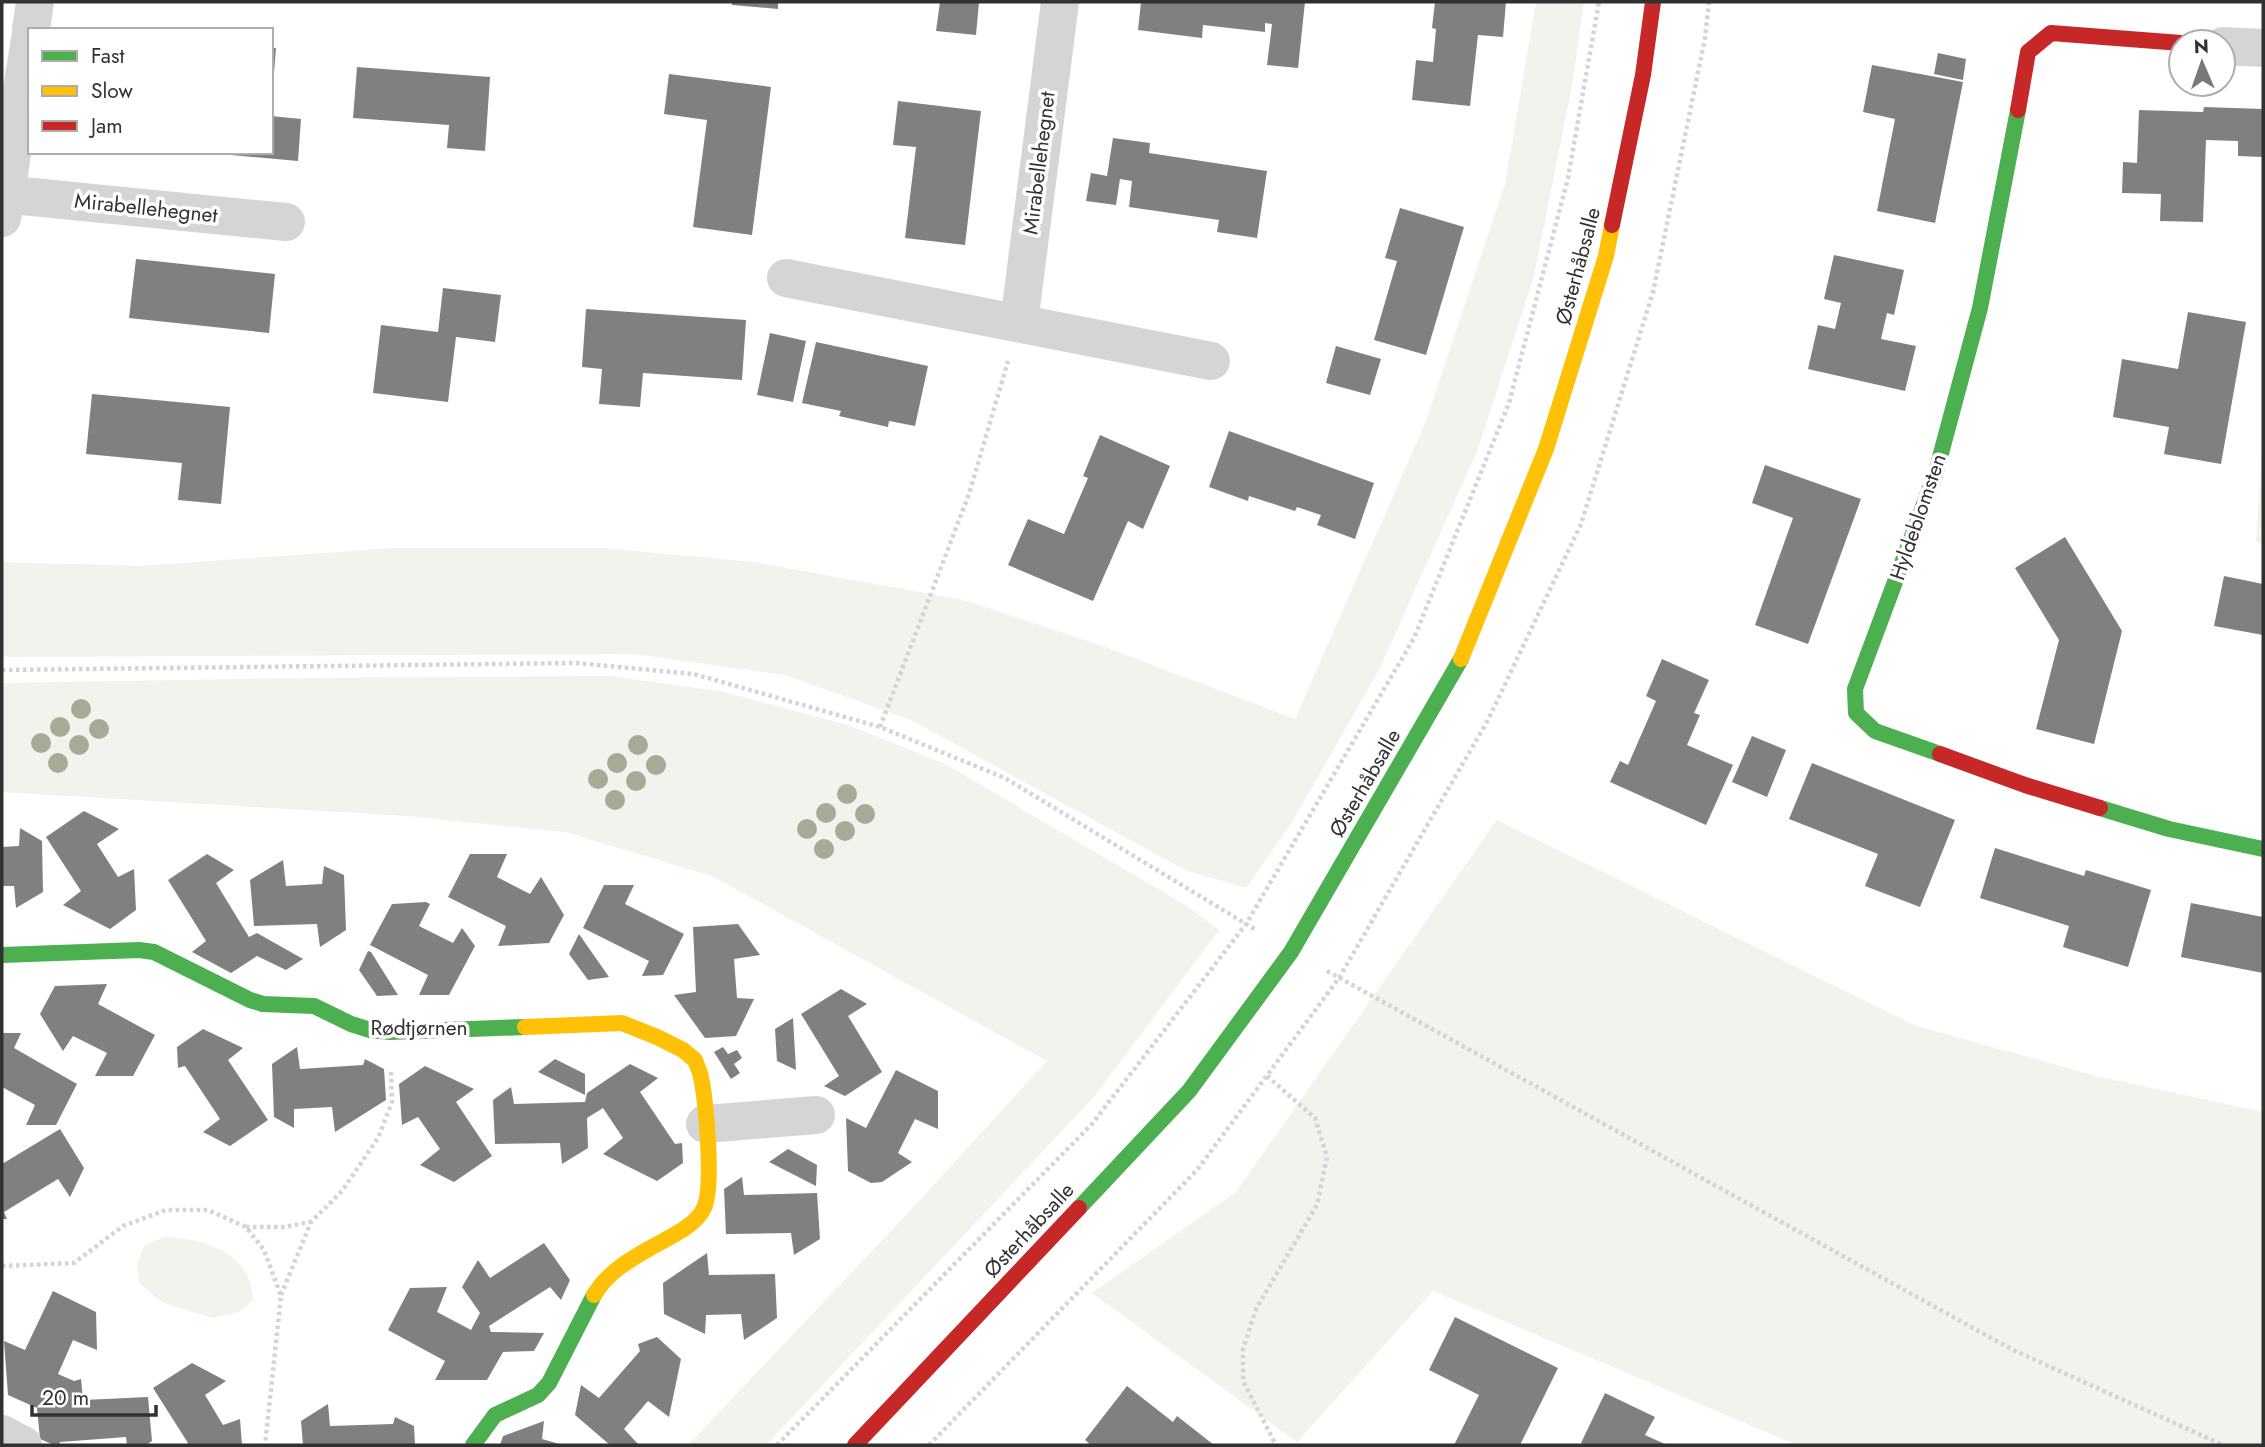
<svg xmlns="http://www.w3.org/2000/svg" width="2265" height="1447" font-family="Jost,sans-serif">
<rect width="100%" height="100%" fill="#fff"/>
<path fill="#f1f3ec" d="M1536 2H1584L1572 86 1534 276 1478 449 1380 668 1293 821 1246 888 1185 870 911 720 785 675 635 654 2 657V562L141 566 394 548H603L754 562 964 600 1097 644 1295 719 1426 421 1505 184Z
M2263 435V544L2256 542Z
M608 676 719 691 848 725 945 764 1187 906 1219 930 1094 1097 766 1445H688L906 1215 1047 1061 712 876 565 832 407 816 2 792V683L305 678Z
M1497 820 1914 1025 2096 1076 2263 1112V1445H1797L1433 1291 1297 1442 1092 1293 1236 1192Z
M164 1237C203 1238 253 1253 253 1300L239 1312 213 1318 163 1303 139 1283 137 1264 144 1246Z"/>
<path fill="#808080" d="M732 2H778V9L732 5Z
M940 2H979L976 35 936 31Z
M1141 2H1305L1298 68 1267 65 1272 24 1265 23V32L1203 25 1202 38 1138 30Z
M1435 2H1506L1503 37 1478 35 1470 106 1412 100 1416 60 1433 62 1436 29 1432 28Z
M271 48H276L273 86H271Z
M1938 53 1966 59 1963 80 1934 74Z
M1872 65 1963 82 1935 223 1877 211 1895 119 1863 112Z
M357 67 490 77 485 151 447 148 449 125 353 118Z
M669 74 771 87 752 235 693 227 707 120 664 114Z
M898 101 981 111 965 245 905 238 916 147 893 145Z
M2204 107 2263 109V157L2238 156V141L2206 140 2203 222 2160 221 2161 194 2122 193 2123 162 2137 163 2139 110 2203 112Z
M271 116 301 119 298 161 231 155V152H271Z
M1113 138 1150 143 1149 153 1267 171 1257 238 1217 232 1219 220 1129 207 1132 181 1120 179 1116 205 1086 201 1091 173 1107 176Z
M1400 208 1464 227 1426 355 1374 340 1397 261 1385 258Z
M1834 255 1904 270 1894 315 1887 313 1881 339 1916 346 1905 391 1808 369 1818 325 1835 329 1841 303 1824 299Z
M136 259 275 274 269 333 129 318Z
M443 288 501 295 495 342 456 337 448 402 373 393 381 325 438 332Z
M586 309 746 320 742 380 643 373 640 407 599 404 602 369 582 367Z
M2188 312 2246 322 2221 464 2164 454 2169 427 2113 417 2122 359 2178 369Z
M770 333 806 341 793 402 757 395Z
M816 342 928 366 915 426 889 421 888 427 839 416 841 411 802 403Z
M1336 346 1381 359 1370 395 1326 383Z
M92 394 230 407 221 504 178 500 182 463 86 454Z
M1229 431 1374 483 1355 539 1317 525 1321 515 1297 507 1295 511 1249 496 1248 501 1209 487Z
M1100 435 1170 466 1143 529 1128 521 1093 601 1008 565 1028 519 1064 534 1088 478 1083 476Z
M1765 465 1861 499 1808 644 1755 625 1793 518 1752 503Z
M2065 537 2122 631 2094 744 2036 729 2059 640 2015 568Z
M2224 576 2263 584V635L2214 626Z
M1662 659 1709 680 1694 713 1700 715 1687 745 1733 765 1706 825 1610 782 1620 761 1628 765 1656 701 1646 696Z
M1752 736 1786 750 1767 797 1732 782Z
M1812 763 1955 820 1920 907 1865 886 1878 854 1789 819Z
M84 811 119 829 97 844 118 877 134 869 136 910 110 929 63 905 81 891 46 837Z
M20 828 42 841 43 892 16 908 14 886H2V847L19 846Z
M1995 848 2084 876 2086 870 2151 890 2128 967 2063 947 2069 926 1980 898Z
M207 854 234 870 216 883 249 937 257 933 303 959 286 970 257 956 231 973 192 952 206 941 168 880Z
M470 854H507L497 877 530 894 541 877 564 915 549 943 498 946 506 926 448 897Z
M283 860 286 886 322 884 324 866 344 875 346 930 320 947 317 924 254 926 250 880Z
M604 885H634L625 904 684 934 663 975 642 976 649 961 583 928Z
M426 902 430 904 419 926 453 943 462 928 475 946 449 995H419L428 975 370 945 392 904Z
M2191 903 2263 917V973L2181 957Z
M738 924 760 955 734 959 737 998 754 999 736 1036 705 1038 674 995 696 992 693 927Z
M579 934 609 977 588 980 569 954Z
M368 951 371 952 398 995 377 996 359 970Z
M107 984 98 1004 155 1035 133 1076H95L107 1053 73 1036 63 1051 40 1014 55 986Z
M841 989 867 1004 848 1016 882 1072 845 1096 824 1086 839 1076 801 1014Z
M793 1018 796 1070 777 1061 775 1029Z
M203 1029 243 1048 228 1060 268 1120 230 1146 203 1132 220 1119 185 1066 178 1068 177 1047Z
M2 1033H21L14 1048 77 1084 56 1125H26L35 1105 2 1087Z
M297 1047 300 1069 363 1065 365 1059 384 1069 386 1100 335 1132 332 1107 294 1109V1128L274 1117 272 1064Z
M723 1047 728 1054 737 1050 742 1058 734 1064 740 1073 731 1079 714 1052Z
M555 1059 585 1074V1095L538 1072Z
M630 1064 658 1078 640 1092 675 1144 682 1143 683 1163 657 1181 603 1154 623 1138 603 1108 587 1118 588 1148 562 1164 560 1143 495 1144 493 1100 511 1087 514 1104 585 1102 587 1093Z
M425 1066 474 1089 456 1102 492 1156 454 1182 420 1165 440 1149 418 1117 402 1125 399 1084Z
M896 1070 938 1091V1129L915 1119 898 1153 912 1162 882 1182 871 1183 848 1171 846 1118 866 1128Z
M60 1129 84 1168 70 1197 58 1179 4 1212 7 1219H2V1164Z
M788 1149 817 1165 816 1186 769 1162Z
M742 1177 744 1195 817 1193 820 1239 794 1255 791 1233 726 1234 724 1189Z
M544 1243 570 1280 561 1300 550 1287 489 1326 491 1332 544 1333 534 1351 503 1352 487 1380H435L445 1361 388 1330 410 1288 447 1287 437 1312 471 1330 480 1313 462 1287 478 1260 490 1278Z
M707 1253 709 1275 775 1274 777 1318 744 1340 741 1314 706 1315 705 1334 664 1314 663 1283Z
M53 1291 96 1312 97 1350 73 1340 58 1374 74 1381 81 1379 83 1400 148 1397 152 1441 146 1445H127L126 1437 60 1442 59 1445H54L40 1439 37 1408 8 1395 4 1341 25 1350Z
M1455 1317 1558 1368 1520 1445H1454L1479 1395 1429 1370Z
M657 1337 681 1359 669 1417 648 1401 624 1429 638 1444 610 1445 575 1415 581 1385 599 1398 640 1351 638 1344Z
M192 1363 226 1381 205 1395 223 1425 240 1419 242 1445H185L188 1443 153 1388Z
M1127 1386 1173 1422 1177 1416 1214 1445H1091L1085 1440Z
M1605 1393 1655 1417 1645 1435 1667 1445H1585L1581 1443Z
M328 1404 330 1426 393 1424 395 1417 414 1426 415 1445H303L301 1421Z
M544 1421 542 1439 563 1445H500L503 1436Z"/>
<g fill="none" stroke-linecap="round" stroke-linejoin="round">
<path stroke="#d4d4d4" stroke-width="4.5" stroke-dasharray="3.5 3.5" stroke-linecap="butt" d="M2 670 576 663 694 674 880 727 1005 778 1256 930
M880 727 969 494 1008 361
M1327 971 2013 1350 2223 1445
M1267 1076 1315 1118 1327 1157 1317 1205 1256 1309 1243 1349V1381L1276 1445
M246 1227H285L310 1222
M2 1266 74 1263 123 1226 166 1210H208L246 1227 264 1250 281 1296 265 1445
M281 1295 311 1222 342 1191 378 1138 392 1102 391 1070
M777 1445 1092 1124 1246 924 1414 638 1509 403 1568 178 1599 2
M929 1445 1197 1170 1339 978 1488 720 1581 524 1653 292 1705 38 1709 2"/>
<path stroke="#d5d5d5" stroke-width="38" d="M31 30 35 2
M2223 46 2263 48
M2 194 286 222
M2 218 30 39
M786 278 1211 361
M1019 323 1060 2
M705 1124 816 1115
M2 1434 23 1445"/>
<path stroke="#4caf50" stroke-width="16" d="M1940 754 1875 731 1856 713 1855 689 1936 472 1980 308 2018 110
M2100 808 2169 829 2263 849
M2 955 139 950 154 952 250 1000 263 1004 314 1006 351 1024 370 1030 390 1032 525 1027
M1079 1208 1189 1091 1291 952 1461 659
M473 1445 495 1415 538 1395 549 1383 594 1295"/>
<path stroke="#ffc107" stroke-width="16" d="M1461 659 1546 449 1606 256 1612 225
M525 1027 622 1023 657 1037 683 1050 695 1060 700 1073C706 1098 714 1186 704 1208 696 1226 668 1238 652 1247 629 1260 608 1272 594 1295"/>
<path stroke="#c62828" stroke-width="16" d="M2018 110 2028 52 2051 33 2181 43
M1612 225 1643 75 1653 2
M1940 754 2025 785 2100 808
M855 1445 1079 1208"/>
</g>
<g fill="#a6ab98">
<circle cx="81" cy="709" r="10"/>
<circle cx="60" cy="727" r="10"/>
<circle cx="99" cy="729" r="10"/>
<circle cx="41" cy="743" r="10"/>
<circle cx="79" cy="745" r="10"/>
<circle cx="638" cy="745" r="10"/>
<circle cx="58" cy="763" r="10"/>
<circle cx="617" cy="763" r="10"/>
<circle cx="656" cy="765" r="10"/>
<circle cx="598" cy="779" r="10"/>
<circle cx="636" cy="781" r="10"/>
<circle cx="847" cy="794" r="10"/>
<circle cx="615" cy="800" r="10"/>
<circle cx="826" cy="813" r="10"/>
<circle cx="865" cy="814" r="10"/>
<circle cx="807" cy="829" r="10"/>
<circle cx="845" cy="831" r="10"/>
<circle cx="824" cy="849" r="10"/>
</g>
<g text-anchor="middle" stroke-width="7" stroke-linejoin="round" paint-order="stroke">
<g font-size="21" fill="#313131" stroke="#fff">
<text transform="translate(1039 163) rotate(-83)" y="7">Mirabellehegnet</text>
<text transform="translate(146 208) rotate(6)" y="7">Mirabellehegnet</text>
<text transform="translate(1578 266) rotate(-75)" y="7">Østerhåbsalle</text>
<text transform="translate(1918 517) rotate(-71)" y="7">Hyldeblomsten</text>
<text transform="translate(1365 783) rotate(-60)" y="7">Østerhåbsalle</text>
<text x="419" y="1035">Rødtjørnen</text>
<text transform="translate(1029 1230) rotate(-47)" y="7">Østerhåbsalle</text>
</g>
</g>
<rect width="2265" height="1447" fill="none" stroke="#313131" stroke-width="7"/>
<rect x="28" y="28" width="245" height="126" fill="#ffffff" stroke="#adadad" stroke-width="2"/>
<rect x="42" y="51" width="35" height="10" fill="#4caf50" stroke="#adadad" stroke-width="2"/>
<text x="91" y="63" font-size="21" fill="#313131">Fast</text>
<rect x="42" y="86" width="35" height="10" fill="#ffc107" stroke="#adadad" stroke-width="2"/>
<text x="91" y="98" font-size="21" fill="#313131">Slow</text>
<rect x="42" y="121" width="35" height="10" fill="#c62828" stroke="#adadad" stroke-width="2"/>
<text x="91" y="133" font-size="21" fill="#313131">Jam</text>
<g transform="translate(2202 63) rotate(358)"><circle r="33" fill="#ffffff" stroke="#adadad" stroke-width="2"/>
<path d="M0-5L12 26L0 18L-12 26Z" fill="#797979"/>
<text y="-10" font-size="19" font-weight="bold" text-anchor="middle" fill="#313131">N</text>
</g>
<path d="M32 1405v10h124v-10" fill="none" stroke="#313131" stroke-width="3.5"/>
<text x="42" y="1405" font-size="21" fill="#313131" stroke="#ffffff" stroke-width="5" paint-order="stroke">20 m</text>
</svg>
